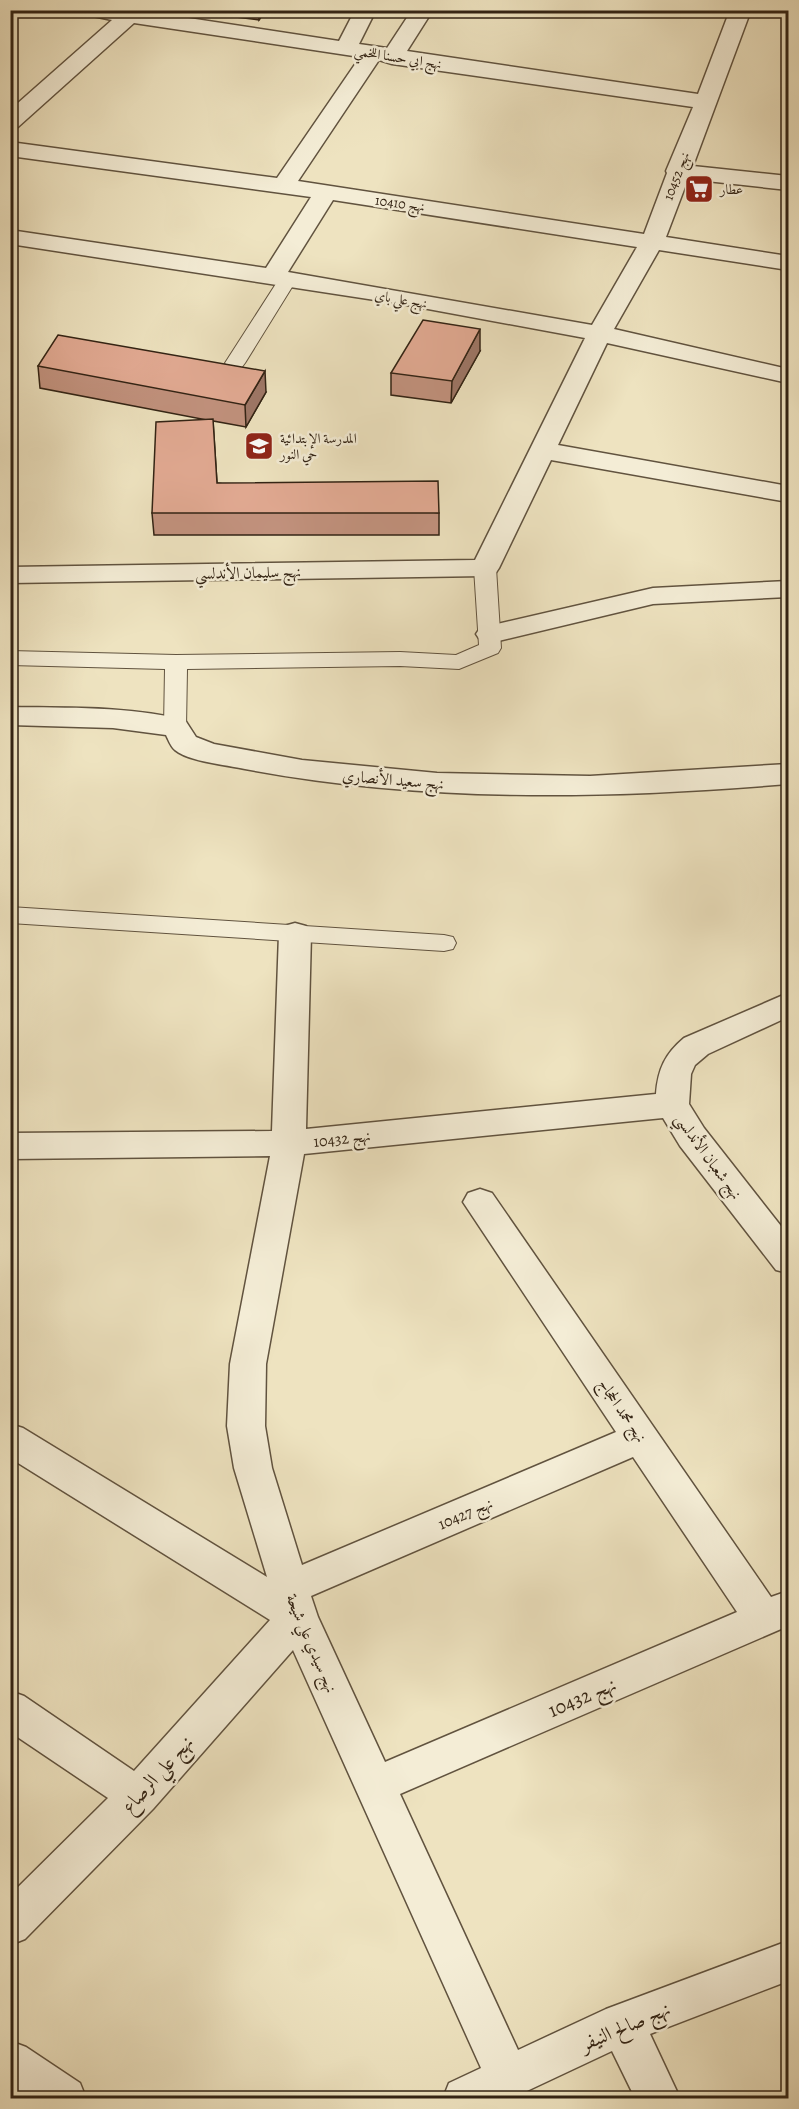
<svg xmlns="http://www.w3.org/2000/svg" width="799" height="2109" font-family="Alegreya,Amiri,serif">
<rect width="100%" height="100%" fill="#eee3c0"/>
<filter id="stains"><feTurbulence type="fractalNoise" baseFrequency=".00333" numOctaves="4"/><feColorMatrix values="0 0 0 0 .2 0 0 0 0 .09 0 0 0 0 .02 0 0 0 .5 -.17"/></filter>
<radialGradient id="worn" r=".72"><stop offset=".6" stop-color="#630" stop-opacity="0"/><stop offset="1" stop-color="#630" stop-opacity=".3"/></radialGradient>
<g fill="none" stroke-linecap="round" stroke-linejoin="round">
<g stroke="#61533f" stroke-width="2">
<path id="service" d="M288 273 297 279 245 363 242 367H228L225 363 279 279Z
M485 562 493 563 496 568 501 648 498 653 459 669 400 666 187 669 186 727 183 732 175 734 167 732 164 727 165 669 10 665V651L176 655 400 652 456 655 479 645 474 568 477 563Z
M10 907 444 935 453 937 456 943 453 949 444 951 10 923Z"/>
</g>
<g stroke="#61533f" stroke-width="3">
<path id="minor" d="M80 10H136L339 41 355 10H376L359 44 387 48 412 10H433L407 51 698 94 730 10H751L693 166 788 176V190L688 179 666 237 788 256V270L659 250 614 329 788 369V383L607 343 558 445 788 486V502L551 460 499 568 495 574 485 576 10 583V567L475 560 585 338 401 304 10 244V230L266 268 311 197 10 156V142L277 178 360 57 134 23 18 127 10 129V110L112 20 83 14ZM379 60 392 64 693 107 666 171 667 173 644 234 298 181ZM333 200 637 247 592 325 288 272Z
M788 581V597L653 604 490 643 480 640 476 634 480 628 653 588Z
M10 707C68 708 129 706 185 720L196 737 214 744 302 760 437 773 590 776 788 764V784C608 799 424 803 245 769 228 765 189 762 175 750 171 747 168 739 166 735L113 728 10 725Z
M295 923 306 926 311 934 306 1129 656 1094C658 1069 665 1054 684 1038L788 993V1017L708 1054 695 1065 691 1074 689 1104 704 1128 788 1235V1273L776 1270 680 1146 663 1118 304 1154 266 1364 265 1426 272 1468 302 1565 616 1432 463 1202 468 1193 480 1189 492 1193 771 1597 788 1591V1626L400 1794 518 2050 606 2009 788 1941V1981L650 2034 680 2098H635L612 2051 512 2098H443L449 2083 481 2068 293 1650 153 1809 25 1939 10 1945V1895L108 1798 10 1732V1691L24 1696 134 1771 270 1620 10 1458V1424L23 1428 267 1577 234 1468 227 1426 230 1364 270 1156 10 1159V1133L272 1131 279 934 284 926ZM633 1457 737 1612 385 1762 318 1617 311 1596Z
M10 2041 26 2047 80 2083 86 2098H26L10 2088Z"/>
</g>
<use href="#service" fill="#f4edd6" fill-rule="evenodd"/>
<use href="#minor" fill="#f4edd6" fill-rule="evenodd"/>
</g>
<path fill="#c2927e" stroke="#322314" stroke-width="1.5" d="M211 10H266L259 20 212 14Z
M480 351 451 403 391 395V373Z
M38 366 266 392 246 427 213 421 217 483 439 513V535H154L152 513 207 420 40 388Z"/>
<path fill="#9e7767" stroke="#322314" stroke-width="1.5" d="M258 10H266L259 20Z
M480 329V351L451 403 452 381Z
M265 371 266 392 246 427 245 405Z"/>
<path fill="#e2aa93" stroke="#322314" stroke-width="1.5" d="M423 320 480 329 452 381 391 373Z
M58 335 265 371 245 405 38 366Z
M213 419 217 483 438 481 439 513H152L156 422Z"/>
<defs>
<g id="supermarket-square" transform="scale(1.5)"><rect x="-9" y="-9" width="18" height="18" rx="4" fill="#8f2418" stroke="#f4edd6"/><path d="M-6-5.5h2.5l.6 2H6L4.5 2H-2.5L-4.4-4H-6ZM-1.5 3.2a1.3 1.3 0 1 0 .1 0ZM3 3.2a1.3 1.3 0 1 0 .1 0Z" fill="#fff"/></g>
<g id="school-square" transform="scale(1.5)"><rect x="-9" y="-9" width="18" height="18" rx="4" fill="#8f2418" stroke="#f4edd6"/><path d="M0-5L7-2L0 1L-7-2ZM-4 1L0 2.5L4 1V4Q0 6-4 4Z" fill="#fff"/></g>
</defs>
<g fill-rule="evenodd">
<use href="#supermarket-square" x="699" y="189"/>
<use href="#school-square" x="259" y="446"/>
</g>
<g text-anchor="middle" stroke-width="5" stroke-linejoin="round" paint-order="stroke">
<g font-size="14" fill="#322314" stroke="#f4edd6">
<text transform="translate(398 57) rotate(9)" y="5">نهج ابي حسنا اللخمي</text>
<text transform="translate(676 176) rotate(-69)" y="5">نهج 10452</text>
<text transform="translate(400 203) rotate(8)" y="5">نهج 10410</text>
<text transform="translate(401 299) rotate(10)" y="5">نهج علي باي</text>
</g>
<g font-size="14" fill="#322314" stroke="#f4edd6" text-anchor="start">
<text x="720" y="194">عطار</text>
<text x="280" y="443">المدرسة الإبتدائية<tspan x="280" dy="16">حي النور</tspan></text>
</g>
<g font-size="16" fill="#322314" stroke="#f4edd6">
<text transform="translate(248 572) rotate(-1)" y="6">نهج سليمان الأندلسي</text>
<text transform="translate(393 779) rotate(5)" y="6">نهج سعيد الأنصاري</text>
<text transform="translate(342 1138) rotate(-6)" y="6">نهج 10432</text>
<text transform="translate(709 1156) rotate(54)" y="6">نهج شعبان الأندلسي</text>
<text transform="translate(623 1410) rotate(56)" y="6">نهج محمد الحجاج</text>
<text transform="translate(465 1513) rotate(-23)" y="6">نهج 10427</text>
<text transform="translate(312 1643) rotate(67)" y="6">نهج سيدي علي شيحة</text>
</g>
<g font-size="20" fill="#322314" stroke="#f4edd6">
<text transform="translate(582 1697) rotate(-23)" y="7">نهج 10432</text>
<text transform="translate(157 1774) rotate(-48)" y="7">نهج علي الرصاع</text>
<text transform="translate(625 2026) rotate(-23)" y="7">نهج صالح النيفر</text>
</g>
</g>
<rect width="799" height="2109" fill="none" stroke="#eee3c0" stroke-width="36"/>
<rect x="12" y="12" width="775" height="2085" fill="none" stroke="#322314" stroke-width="3"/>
<rect x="18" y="18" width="763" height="2073" fill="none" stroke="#322314" stroke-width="1.5"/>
<rect width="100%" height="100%" filter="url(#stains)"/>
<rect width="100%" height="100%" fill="url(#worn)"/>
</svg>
